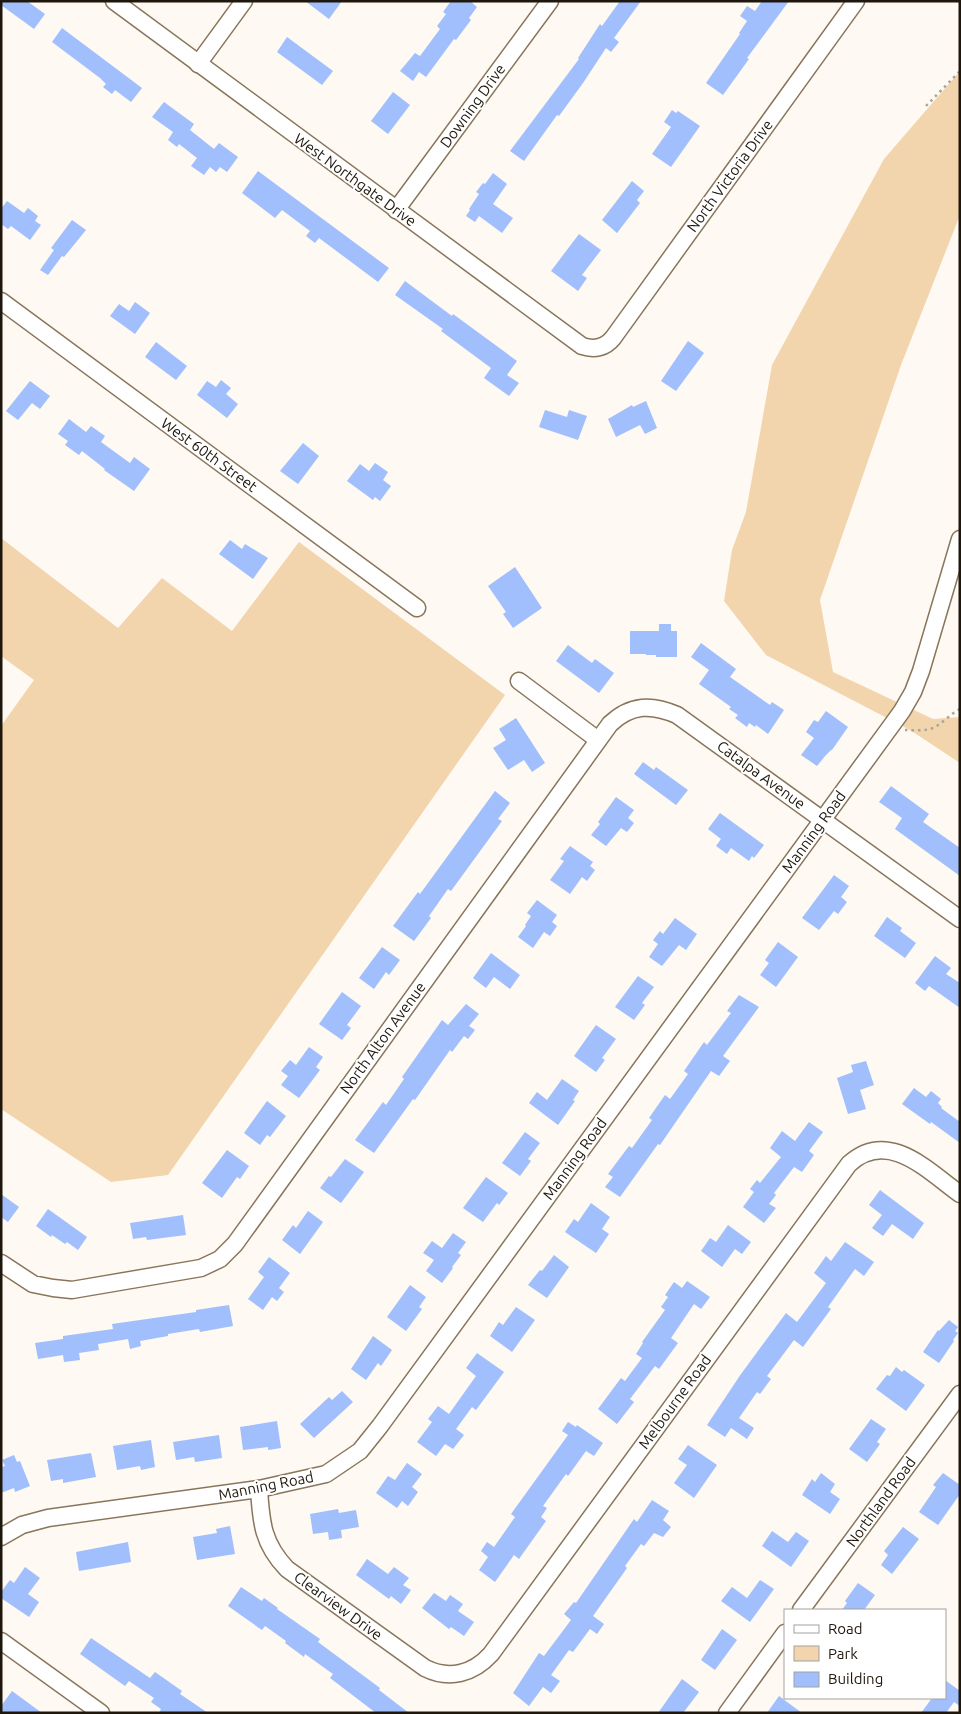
<svg xmlns="http://www.w3.org/2000/svg" width="961" height="1714" font-family="Ubuntu,sans-serif">
	<style>
		.green { fill: #f2d4ad }
		.building { fill: #a0bffc }
		.lines { fill: none; stroke-linecap: round; stroke-linejoin: round }
		.street-casing { stroke: #89755a; stroke-width: 19 }
		.path { stroke: #aaa49c; stroke-width: 2.5; stroke-dasharray: 2.5 4; stroke-linecap: butt }
		.street { stroke: #fff; stroke-width: 16 }
		.labels { text-anchor: middle; stroke-width: 4; stroke-linejoin: round; paint-order: stroke }
		.street-label { font-size: 15px; fill: #1f170c; stroke: #fff }
	</style>
	<rect width="100%" height="100%" fill="#fef9f3"/>
	<g class="green">
		<path d="M960 71V215L901 365 820 600 833 672 933 719 960 717V763L910 730 766 655 724 601 732 550 746 512 772 365 884 159Z"/>
		<path d="M1 538 118 628 162 578 232 631 299 542 505 695 168 1175 111 1182 1 1109V726L34 680 1 656Z"/>
	</g>
	<g class="building">
		<path d="M1 1H27L45 14 34 29 1 5Z"/>
		<path d="M305 1H342L329 19Z"/>
		<path d="M451 1H470L477 7 469 18 471 20 456 40 454 39 426 77 419 72 413 81 400 71 415 53 420 56 440 29 437 26 446 14 443 12Z"/>
		<path d="M620 1H641L614 38 619 42 611 52 606 48 583 83 559 116 557 115 524 161 510 151 579 59 578 58 600 24 602 26Z"/>
		<path d="M762 1H789L747 58 749 59 723 95 706 83 740 34 739 33 747 21 740 16 747 6 755 11Z"/>
		<path d="M62 28 142 88 131 102 115 90 112 94 103 87 106 84 100 78 52 42Z"/>
		<path d="M287 37 333 71 322 85 277 52Z"/>
		<path d="M393 92 410 105 388 134 371 121Z"/>
		<path d="M164 102 194 124 190 130 214 149 219 143 238 157 227 172 220 167 216 172 210 167 204 175 191 166 197 158 179 144 177 147 168 140 173 132 152 117Z"/>
		<path d="M672 110 676 113 678 111 700 126 671 167 652 154 671 127 664 122Z"/>
		<path d="M258 171 389 268 378 282 319 238 315 243 306 236 310 231 282 210 275 218 242 193Z"/>
		<path d="M493 173 507 184 493 204 513 218 502 233 479 216 475 222 466 216 470 210 469 209 479 194 476 192 483 183 485 184Z"/>
		<path d="M632 181 644 191 637 200 640 203 617 233 602 220Z"/>
		<path d="M7 201 24 213 28 208 38 216 35 221 41 225 30 240 11 226 8 229 1 224V209Z"/>
		<path d="M72 220 86 230 64 257 62 256 48 275 40 270 54 250 51 248Z"/>
		<path d="M579 234 601 250 582 275 587 278 578 291 551 271Z"/>
		<path d="M405 281 452 316 453 314 517 361 507 375 519 383 509 396 484 378 491 368 441 331 443 329 395 295Z"/>
		<path d="M135 302 150 313 135 334 110 316 119 304 129 311Z"/>
		<path d="M688 341 704 353 676 391 661 381Z"/>
		<path d="M156 342 187 366 176 380 145 357Z"/>
		<path d="M221 380 231 388 226 394 238 404 227 418 197 395 207 381 216 387Z"/>
		<path d="M30 381 50 396 40 409 32 403 18 420 6 411Z"/>
		<path d="M646 401 657 428 645 434 640 425 616 437 608 419 632 405 633 407Z"/>
		<path d="M545 410 567 417 569 410 587 416 578 440 539 427Z"/>
		<path d="M69 419 86 432 91 426 105 436 101 442 130 463 134 457 150 469 134 491 104 470 105 469 82 451 79 455 65 445 68 441 58 434Z"/>
		<path d="M303 443 319 456 298 484 280 471Z"/>
		<path d="M375 463 388 472 383 480 391 486 380 501 375 497 373 500 347 481 360 464 369 471Z"/>
		<path d="M230 540 242 549 245 544 268 558 253 579 219 554Z"/>
		<path d="M515 567 542 608 513 628 503 614 506 612 488 586Z"/>
		<path d="M659 624H671V631H677V657H656V655H646V654H630V631H659Z"/>
		<path d="M701 643 736 669 730 677 770 705 772 702 784 710 768 734 756 725 755 727 749 723 747 727 735 718 738 715 729 709 731 707 699 684 709 670 691 657Z"/>
		<path d="M568 645 592 663 595 659 614 673 599 693 556 661Z"/>
		<path d="M826 711 848 727 832 750H831L826 755 817 766 801 755 814 738 806 732 814 720 818 722Z"/>
		<path d="M516 718 545 763 532 772 524 760 508 770 493 748 506 740 499 729Z"/>
		<path d="M643 762 654 770 656 767 688 790 676 805 634 774Z"/>
		<path d="M891 786 929 814 923 822 960 848V876L895 829 902 818 879 802Z"/>
		<path d="M495 791 510 803 498 819 502 821 451 891 448 889 429 916 431 918 414 941 393 926 418 892 420 894Z"/>
		<path d="M616 797 634 810 628 818 634 823 627 832 621 828 606 846 591 835 600 824 598 822Z"/>
		<path d="M720 813 764 845 754 858 752 856 749 861 731 848 727 854 716 846 721 839 708 829Z"/>
		<path d="M570 846 593 862 590 866 595 870 587 881 582 877 570 894 550 880 564 861 560 859Z"/>
		<path d="M834 875 849 886 841 897 847 902 838 914 834 911 819 930 802 918Z"/>
		<path d="M537 900 557 915 552 922 557 926 550 936 544 932 533 948 518 937 526 926 525 925 531 916 527 913Z"/>
		<path d="M887 917 902 928 900 931 916 943 905 958 874 936Z"/>
		<path d="M675 918 697 934 686 950 679 945 662 966 649 957 658 944 653 940 660 931 663 934Z"/>
		<path d="M778 942 798 957 776 987 760 975 769 963 765 960Z"/>
		<path d="M382 947 400 960 389 975 386 972 374 989 359 978Z"/>
		<path d="M491 953 520 975 510 989 494 977 486 988 473 978Z"/>
		<path d="M935 956 951 968 946 974 960 983V1008L929 986 925 991 915 983Z"/>
		<path d="M638 976 654 987 642 1003 645 1005 634 1020 615 1007Z"/>
		<path d="M342 992 361 1006 347 1025 351 1028 342 1040 319 1024Z"/>
		<path d="M739 995 759 1007 723 1056 730 1061 719 1076 711 1071 660 1145 658 1144 620 1197 605 1187 613 1177 608 1174 629 1146 632 1148 652 1120 649 1118 665 1095 670 1099 688 1074 684 1071 704 1042 707 1045 731 1013 727 1011Z"/>
		<path d="M466 1004 479 1014 469 1026 475 1030 468 1039 464 1036 452 1052 450 1050 415 1100 413 1099 374 1153 355 1140 383 1102 386 1105 404 1079 402 1077 442 1020 448 1025Z"/>
		<path d="M596 1025 616 1039 602 1058 605 1060 596 1072 574 1056Z"/>
		<path d="M309 1047 323 1057 316 1067 320 1070 299 1098 281 1085 288 1076 281 1071 290 1060 296 1065Z"/>
		<path d="M866 1061 874 1085 860 1090 866 1109 848 1114 837 1078 853 1072 851 1065Z"/>
		<path d="M562 1079 579 1091 573 1100 575 1101 558 1125 529 1103 537 1092 547 1100Z"/>
		<path d="M914 1088 926 1097 931 1091 941 1099 938 1103 942 1107 941 1108 960 1122V1143L931 1122 930 1124 902 1104Z"/>
		<path d="M267 1101 286 1116 270 1137 267 1135 260 1145 244 1133Z"/>
		<path d="M809 1122 823 1132 809 1151 814 1155 802 1172 794 1167 774 1193 776 1195 769 1204 776 1208 764 1223 743 1207 754 1192 750 1189 757 1180 760 1183 781 1157 770 1148 782 1131 795 1141Z"/>
		<path d="M525 1132 540 1143 528 1159 531 1161 520 1176 502 1163Z"/>
		<path d="M227 1150 249 1166 240 1179 237 1177 222 1198 202 1183Z"/>
		<path d="M345 1159 364 1172 341 1203 320 1188 329 1176 331 1177Z"/>
		<path d="M486 1177 508 1193 499 1205 497 1203 483 1222 463 1208Z"/>
		<path d="M880 1190 924 1223 913 1239 892 1224 883 1236 872 1228 882 1215 869 1205Z"/>
		<path d="M1 1194 19 1207 8 1222 1 1217Z"/>
		<path d="M591 1203 610 1217 602 1229 609 1234 596 1253 565 1232 574 1219 578 1222Z"/>
		<path d="M48 1209 87 1237 78 1250 67 1242 65 1244 52 1235 51 1237 36 1226Z"/>
		<path d="M308 1211 323 1222 300 1254 282 1240 293 1225 296 1228Z"/>
		<path d="M183 1215 186 1235 147 1240 146 1237 133 1239 130 1223Z"/>
		<path d="M728 1225 751 1242 742 1254 735 1249 722 1267 701 1251 710 1238 716 1242Z"/>
		<path d="M453 1233 466 1242 458 1253 461 1255 452 1267 453 1268 442 1283 426 1271 434 1260 423 1253 432 1241 442 1248Z"/>
		<path d="M845 1242 874 1262 864 1276 855 1269 828 1307 831 1309 803 1347 794 1340 767 1376 771 1379 760 1394 757 1392 739 1418 754 1428 747 1439 731 1428 725 1437 707 1425 741 1374 786 1313 797 1322 826 1283 814 1273 826 1256 831 1261Z"/>
		<path d="M554 1255 569 1267 547 1298 528 1285 540 1270 542 1271Z"/>
		<path d="M269 1257 290 1273 279 1288 284 1292 277 1301 272 1297 263 1310 248 1299 264 1277 258 1272Z"/>
		<path d="M687 1281 710 1297 701 1309 694 1304 671 1338 678 1343 659 1369 655 1366 630 1399 634 1402 617 1424 598 1409 621 1378 625 1381 642 1358 636 1354 643 1343 642 1342 665 1310 661 1307 668 1297 665 1295 674 1282 682 1288Z"/>
		<path d="M410 1285 426 1297 419 1307 422 1309 406 1331 387 1317Z"/>
		<path d="M229 1305 233 1326 200 1332 199 1329 168 1334V1336L140 1341 141 1346 130 1349 128 1339 98 1344 99 1350 79 1353 80 1360 64 1362 63 1355 38 1359 35 1343 63 1339V1336L113 1329 112 1324 196 1312V1310Z"/>
		<path d="M516 1307 535 1320 512 1352 490 1336 499 1322 503 1325Z"/>
		<path d="M949 1320 958 1327 955 1331 958 1333 953 1340 954 1341 939 1363 923 1352 938 1330 939 1331Z"/>
		<path d="M373 1336 392 1350 381 1366 378 1363 366 1380 351 1369Z"/>
		<path d="M477 1353 504 1372 476 1410 472 1407 456 1429 464 1435 453 1449 445 1444 436 1456 417 1442 432 1422 428 1419 438 1406 449 1414 476 1376 466 1368Z"/>
		<path d="M896 1367 902 1372 904 1370 925 1385 906 1411 876 1389 887 1375 890 1376Z"/>
		<path d="M342 1391 353 1402 314 1438 300 1424 329 1397 332 1400Z"/>
		<path d="M871 1419 886 1429 877 1442 880 1444 867 1462 849 1449Z"/>
		<path d="M277 1421 281 1448 268 1450V1447L243 1450 240 1427Z"/>
		<path d="M568 1422 576 1427 577 1425 603 1443 594 1456 586 1451 568 1476 566 1474 543 1506 547 1508 541 1517 546 1521 519 1559 514 1555 495 1582 479 1570 488 1557 481 1551 487 1542 494 1547 515 1517 511 1514 568 1435 562 1431Z"/>
		<path d="M219 1435 222 1458 195 1462 194 1457 176 1460 173 1442Z"/>
		<path d="M151 1440 155 1467 141 1470 140 1466 117 1470 113 1446Z"/>
		<path d="M688 1445 717 1465 694 1498 674 1483 687 1465 678 1459Z"/>
		<path d="M91 1453 96 1477 63 1483V1479L51 1481 47 1460Z"/>
		<path d="M14 1455 17 1462 20 1461 30 1486 15 1492 14 1488 1 1493V1467L5 1466 2 1460Z"/>
		<path d="M407 1463 422 1474 412 1487 418 1492 408 1506 402 1501 397 1508 376 1493 388 1476 395 1480Z"/>
		<path d="M821 1473 835 1484 830 1492 840 1499 830 1514 802 1495 812 1479 815 1482Z"/>
		<path d="M943 1473 960 1485V1494L938 1525 919 1512 936 1487 933 1485Z"/>
		<path d="M652 1500 669 1511 663 1520 671 1527 663 1537 654 1533 644 1546 641 1544 625 1566 627 1568 593 1616 604 1624 597 1634 590 1629 573 1652 569 1650 551 1675 560 1681 551 1693 543 1687 529 1706 513 1693 539 1653 544 1656 571 1620 564 1614 574 1602 576 1603 634 1519 637 1522Z"/>
		<path d="M338 1509 339 1513 356 1510 359 1527 341 1530 342 1538 329 1540 328 1532 313 1534 310 1514Z"/>
		<path d="M230 1526 235 1554 197 1560 193 1537 217 1533 216 1529Z"/>
		<path d="M903 1527 919 1539 892 1574 881 1565 888 1555 884 1551Z"/>
		<path d="M772 1531 788 1542 796 1532 809 1541 791 1567 762 1546Z"/>
		<path d="M128 1542 131 1562 79 1571 76 1552Z"/>
		<path d="M367 1559 388 1574 394 1567 409 1578 403 1585 411 1590 401 1604 391 1596 389 1599 356 1575Z"/>
		<path d="M25 1567 40 1578 28 1594 39 1602 29 1617 1 1598V1592L10 1580 14 1583Z"/>
		<path d="M760 1580 774 1589 750 1622 721 1601 732 1587 747 1598Z"/>
		<path d="M858 1583 875 1595 864 1610H842L847 1603 845 1601Z"/>
		<path d="M241 1587 262 1601 264 1598 278 1608 277 1609 320 1639 318 1642 380 1688 379 1690 409 1713H376L330 1678 333 1674 305 1654 304 1657 285 1643 286 1641 265 1626 262 1630 259 1628 228 1606Z"/>
		<path d="M434 1593 446 1601 450 1595 463 1604 458 1611 474 1622 464 1636 451 1627 449 1629 422 1608Z"/>
		<path d="M722 1629 737 1640 715 1670 701 1660Z"/>
		<path d="M91 1638 150 1678 155 1672 182 1691 180 1694 208 1713H159L161 1709 151 1702 154 1698 129 1681 125 1686 80 1654Z"/>
		<path d="M682 1679 699 1692 683 1713H658Z"/>
		<path d="M945 1680 960 1691V1706L954 1702 946 1713H921L932 1698H945Z"/>
		<path d="M12 1691 42 1713H1V1706Z"/>
		<path d="M779 1696 802 1713H767Z"/>
	</g>
	<g class="lines">
		<defs>
			<g id="street">
				<path d="M114 1 582 346C594 350 605 348 613 338L856 1"/>
				<path d="M198 64 244 1"/>
				<path d="M396 210 550 1"/>
				<path d="M1 301 417 608"/>
				<path d="M519 681 598 740"/>
				<path d="M1 1263 33 1284 53 1288 72 1290 201 1268 220 1259 235 1244 610 724C631 704 652 704 677 715L960 919"/>
				<path d="M259 1489C261 1523 263 1544 287 1569L425 1668C449 1680 473 1674 491 1654L849 1164C888 1128 928 1171 960 1194"/>
				<path d="M1 1537 22 1525 48 1518 259 1489 326 1474 360 1451 380 1426 902 711 913 692 921 671 960 539"/>
				<path d="M801 1610 960 1394"/>
				<path d="M1 1641 101 1713"/>
				<path d="M727 1713 785 1633"/>
			</g>
		</defs>
		<use href="#street" class="street-casing"/>
		<g class="path">
			<path d="M926 106 960 71"/>
			<path d="M905 730C913 730 922 731 930 729 939 727 950 714 960 709"/>
		</g>
		<use href="#street" class="street"/>
	</g>
	<g class="labels">
		<g class="street-label">
			<text transform="translate(473 106) rotate(-54)" y="5">Downing Drive</text>
			<text transform="translate(730 176) rotate(-54)" y="5">North Victoria Drive</text>
			<text transform="translate(355 180) rotate(36)" y="5">West Northgate Drive</text>
			<text transform="translate(209 455) rotate(36)" y="5">West 60th Street</text>
			<text transform="translate(761 775) rotate(36)" y="5">Catalpa Avenue</text>
			<text transform="translate(814 832) rotate(-54)" y="5">Manning Road</text>
			<text transform="translate(383 1038) rotate(-54)" y="5">North Alton Avenue</text>
			<text transform="translate(575 1159) rotate(-54)" y="5">Manning Road</text>
			<text transform="translate(675 1402) rotate(-54)" y="5">Melbourne Road</text>
			<text transform="translate(266 1486) rotate(-11)" y="5">Manning Road</text>
			<text transform="translate(881 1502) rotate(-54)" y="5">Northland Road</text>
			<text transform="translate(338 1606) rotate(36)" y="5">Clearview Drive</text>
		</g>
	</g>
	<rect width="961" height="1714" fill="none" stroke="#1f170c" stroke-width="5"/>
	<rect x="784" y="1609" width="162" height="90" fill="#ffffff" stroke="#a5a29e"/>
	<rect x="794" y="1625" width="25" height="8" fill="#ffffff" stroke="#a5a29e"/>
	<text x="828" y="1634" font-size="15" fill="#1f170c">Road</text>
	<rect x="794" y="1646" width="25" height="15" fill="#f2d4ad" stroke="#a5a29e"/>
	<text x="828" y="1659" font-size="15" fill="#1f170c">Park</text>
	<rect x="794" y="1672" width="25" height="15" fill="#a0bffc" stroke="#a5a29e"/>
	<text x="828" y="1684" font-size="15" fill="#1f170c">Building</text>
</svg>
